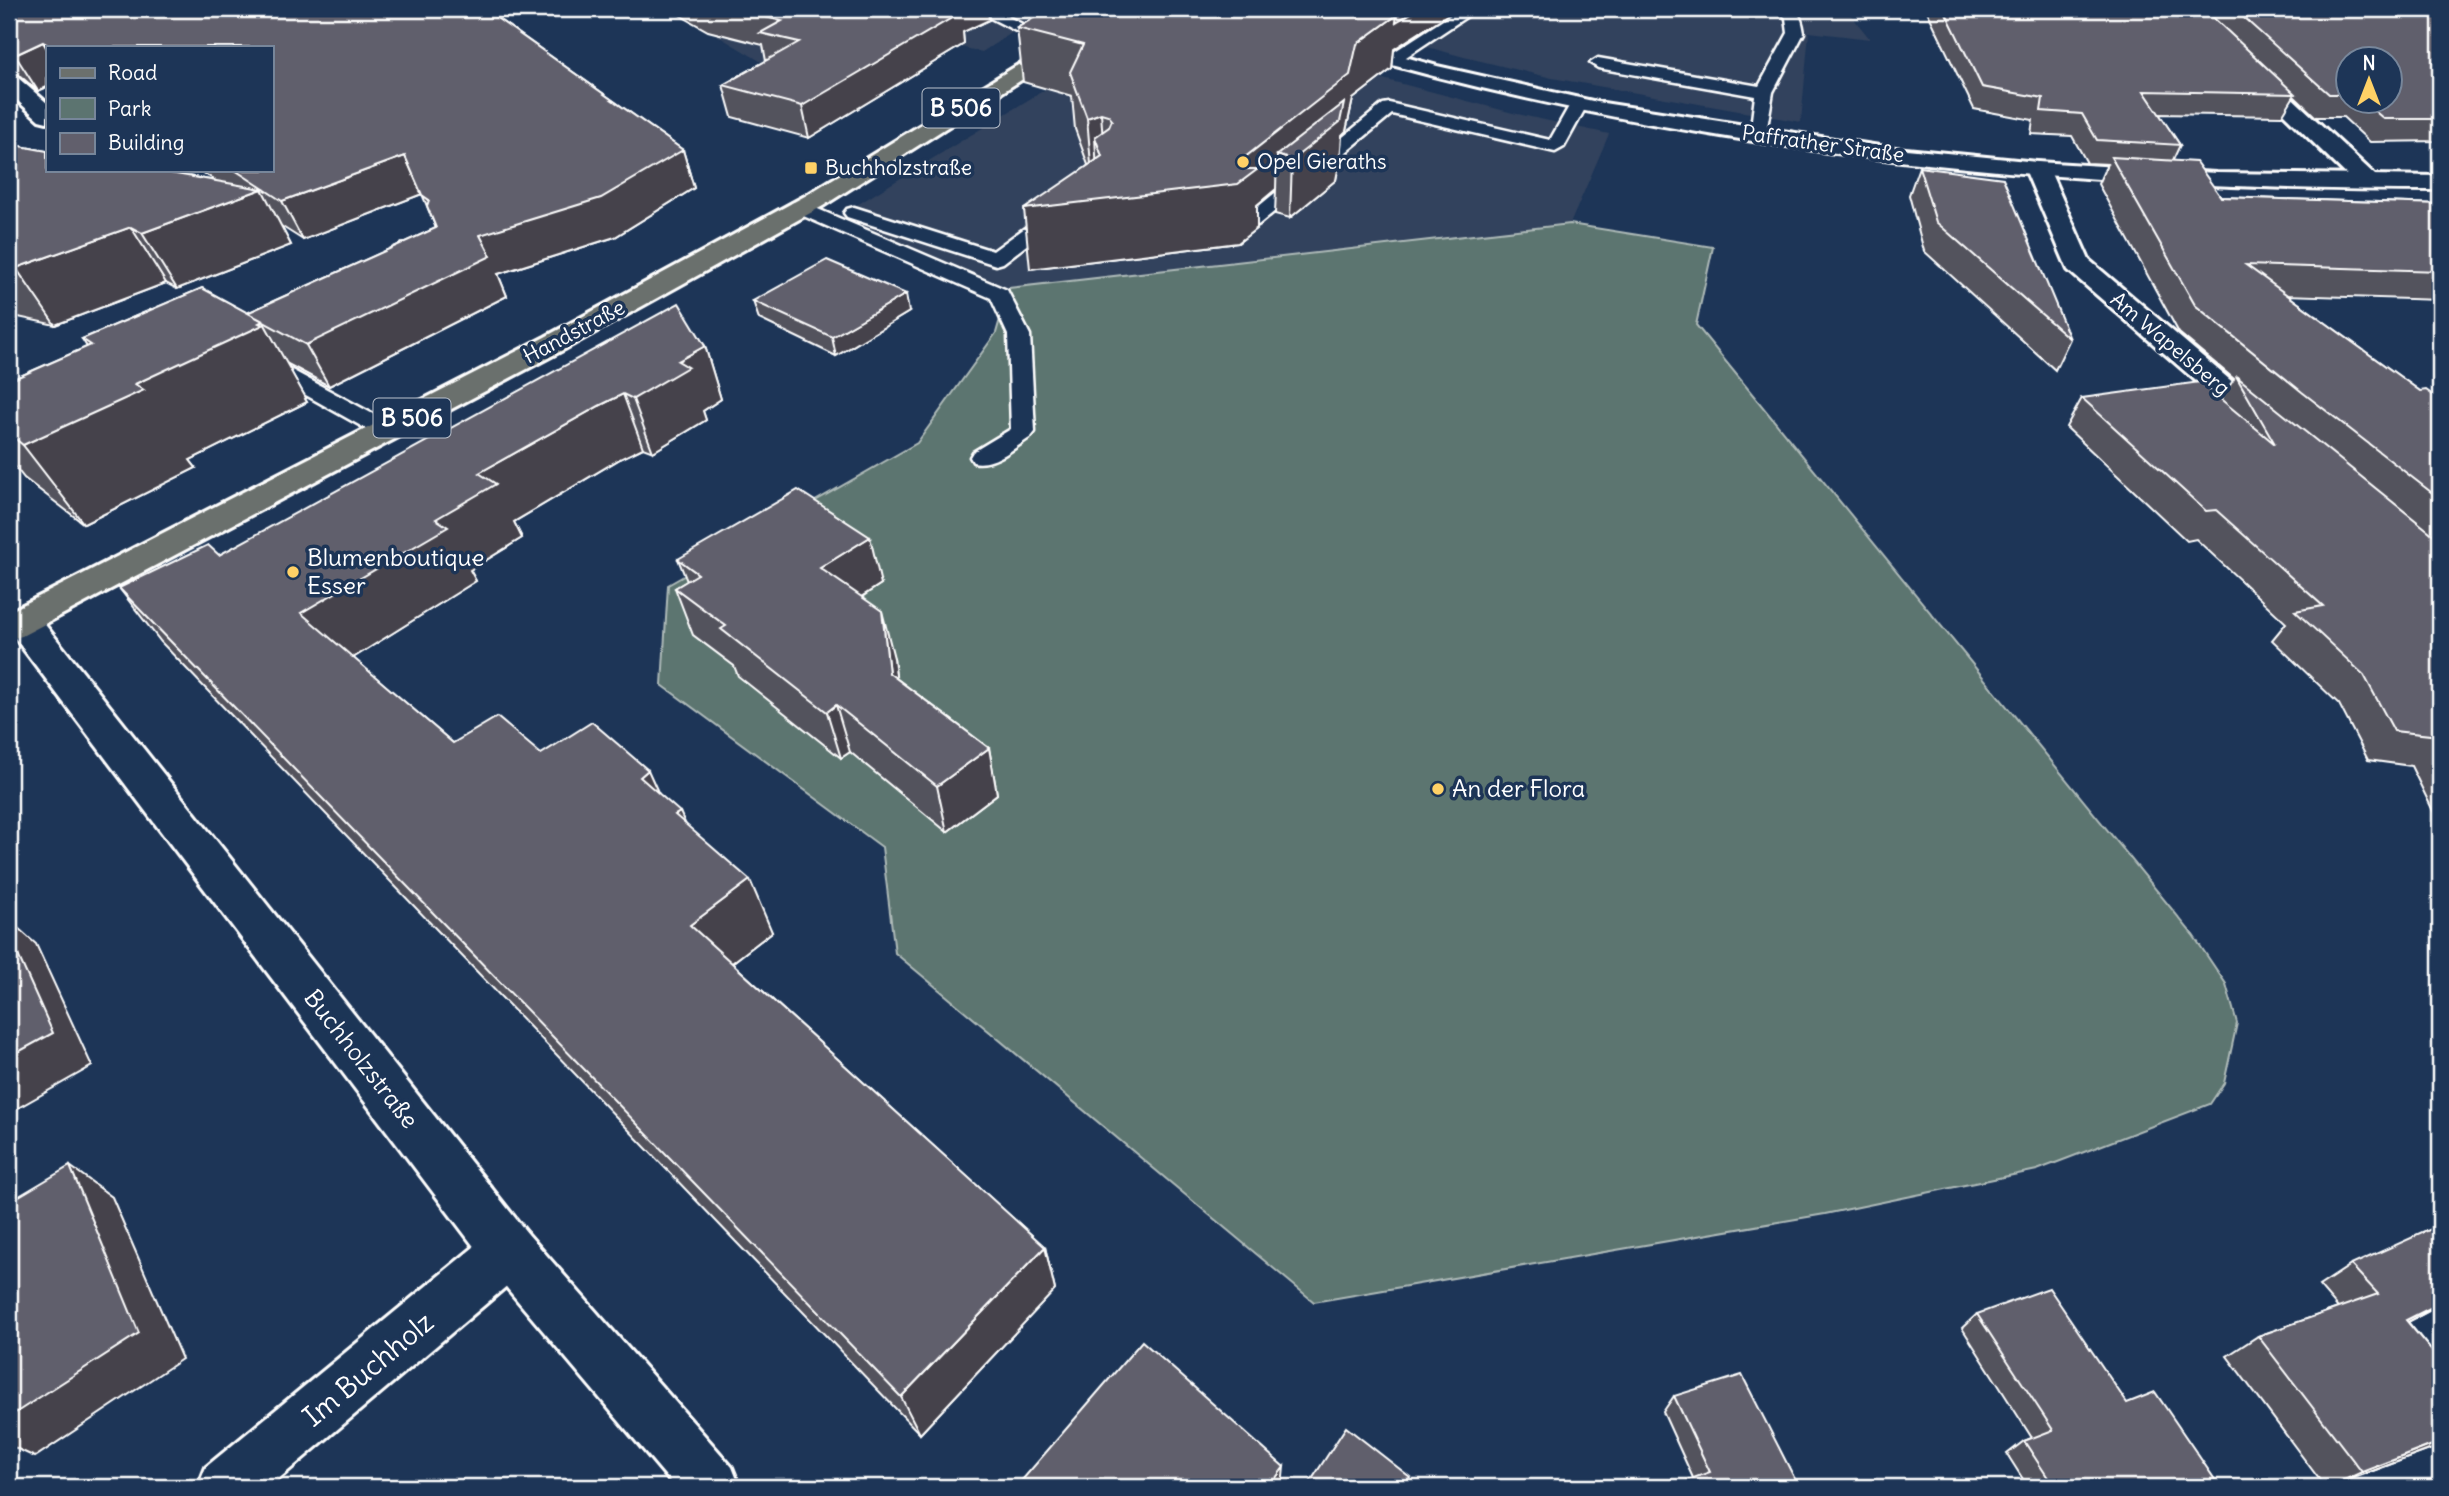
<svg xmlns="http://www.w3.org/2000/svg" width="2449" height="1496" font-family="Delius,sans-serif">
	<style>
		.built { fill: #31425d }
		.green { fill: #5c7470; stroke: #aebab8; stroke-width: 2 }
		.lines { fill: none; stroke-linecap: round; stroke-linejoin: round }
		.lane-casing { stroke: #fff; stroke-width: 5 }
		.street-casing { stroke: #fff; stroke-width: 6 }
		.secondary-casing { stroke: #fff; stroke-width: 6 }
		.primary-casing { stroke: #fff; stroke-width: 6 }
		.lane { fill: #1d3557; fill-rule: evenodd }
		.street { fill: #1d3557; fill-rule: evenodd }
		.secondary { fill: #1d3557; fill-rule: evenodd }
		.primary { fill: #6b706d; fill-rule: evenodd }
		.wall { fill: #53525d; stroke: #fff; stroke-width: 2; fill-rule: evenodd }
		.shaded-wall { fill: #44424c; stroke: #fff; stroke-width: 2 }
		.building { fill: #615f6c; stroke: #fff; stroke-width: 2 }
		.poi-dot { fill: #ffd166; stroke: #1d3557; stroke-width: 2.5 }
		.labels { text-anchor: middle; stroke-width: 7; stroke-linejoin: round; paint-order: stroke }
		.far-street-label { font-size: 21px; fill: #fff; stroke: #1d3557 }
		.far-poi-label { font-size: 21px; fill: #fff; stroke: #1d3557; text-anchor: start }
		.shield { fill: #1d3557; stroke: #bbc2cd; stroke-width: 2 }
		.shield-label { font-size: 23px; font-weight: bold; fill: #fff }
		.poi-label { font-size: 24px; fill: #fff; stroke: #1d3557; text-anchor: start }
		.street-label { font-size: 24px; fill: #fff; stroke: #1d3557 }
		.near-street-label { font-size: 28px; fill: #fff; stroke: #1d3557 }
	</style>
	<rect width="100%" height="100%" fill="#1d3557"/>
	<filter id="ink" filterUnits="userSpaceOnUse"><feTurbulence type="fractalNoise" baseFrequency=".0143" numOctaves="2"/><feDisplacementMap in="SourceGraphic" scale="14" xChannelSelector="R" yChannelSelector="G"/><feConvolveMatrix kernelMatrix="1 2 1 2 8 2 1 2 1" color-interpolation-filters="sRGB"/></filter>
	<g filter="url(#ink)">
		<g class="built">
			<path d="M748 9H1049L982 52 843 20 765 64 703 27Z"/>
			<path d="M1287 9H1846L1870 39 1809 32 1801 122 1552 78 1464 57Z"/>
			<path d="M1103 54 1372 76 1513 113 1609 134 1570 224 1009 288 834 219Z"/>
		</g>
		<path class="green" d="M1570 224 1713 247 1696 325 2193 935 2226 984 2237 1023 2224 1083 2210 1104 2037 1170 1825 1214 1314 1302 895 953 882 847 662 685 668 585 917 443 996 333 1009 288Z"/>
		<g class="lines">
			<defs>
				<g id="lane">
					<path d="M973 9H993L1061 44 1059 47H1047Z"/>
					<path d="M1460 9H1478L1397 63H1385L1383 59Z"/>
					<path d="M1777 9C1798 8 1801 13 1804 33L1773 92 1765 139H1753L1750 135 1755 96 1598 68 1590 63 1598 58 1759 86 1788 33 1786 18Z"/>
					<path d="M1578 100 1587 105 1564 147 1555 152 1392 114 1258 225H1244L1241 221 1383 104 1389 103 1550 140 1572 101Z"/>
					<path d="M799 201 1007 290 1030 335 1035 432 1031 437C1015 447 994 467 973 462L970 457 973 452 1011 429 1008 335 991 298 792 211 789 207 792 203Z"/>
					<path d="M854 207 993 251 1051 209H1065L1068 213 1003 263 996 265 847 217 844 213 847 209Z"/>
					<path d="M262 354 395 426 399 431 395 436H379L254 366 251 361 254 356Z"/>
				</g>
				<g id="street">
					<path d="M2176 9H2197L2376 176 2379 181 2376 186 2367 188 2358 186Z"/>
					<path d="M9 75 17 77 47 103V122L39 120 9 93Z"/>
					<path d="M2037 162 2046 164 2049 169 2089 260 2276 419 2280 425 2276 431 2265 434 2254 431 2068 270 2025 169 2028 164Z"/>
					<path d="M509 1226 527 1233 534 1251 527 1269 269 1487H198L206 1467 491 1233Z"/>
				</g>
				<g id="secondary">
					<path d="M1342 39 1437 66 1597 102 1886 147 2037 162 2216 173 2440 176V190C2066 190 1695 154 1335 49L1331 45 1335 41Z"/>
					<path d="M22 609 35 612 527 1233 732 1467 740 1487H675L491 1269 9 630V614Z"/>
				</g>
				<path id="primary" d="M1109 9H1133L823 206 565 349 22 636 9 639V612L545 337 805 196Z"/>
			</defs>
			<use href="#lane" class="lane-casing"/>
			<use href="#street" class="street-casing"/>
			<use href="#secondary" class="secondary-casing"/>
			<use href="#primary" class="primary-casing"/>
			<use href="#lane" class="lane"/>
			<use href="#street" class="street"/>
			<use href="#secondary" class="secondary"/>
			<use href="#primary" class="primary"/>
		</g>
		<g class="wall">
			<path d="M9 9H484L683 150 694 188 615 237 498 274 507 296 329 386 286 363 306 398 305 399 307 402 190 460 196 468 84 524 24 478 9 459V381L87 347 82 339 202 288 247 313 436 228 422 194 303 240 281 226 291 245 177 289 166 283 55 325 9 315V144L47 151V170H153L216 181 199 170H271V47H47V87L38 91 19 75 9 73Z"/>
			<path d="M669 9H988L989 20 963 32 964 44 809 138 732 117 723 85 766 61 763 45 708 31Z"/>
			<path d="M1049 9H1456L1394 49 1392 69 1353 99 1346 131 1342 135 1340 160 1336 180 1290 218 1275 214 1276 189 1257 205V228L1238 243 1030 269 1088 165 1075 129 1072 96 1023 82 1017 28Z"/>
			<path d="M1926 9H2440V141L2370 142 2343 117H2316L2294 96 2282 116 2159 114 2180 145 2173 160 2221 197 2440 204V300L2287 295 2420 391 2440 400V825L2411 766 2368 760 2339 704 2272 640 2286 623 2196 539 2187 541 2066 427 2082 398 2221 399 2234 379 2179 333 2098 184 2107 164 2087 163 2072 136 2031 134 2033 120 1974 109ZM2348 60 2390 102H2348Z"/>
			<path d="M1919 167 2070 339 2055 370 1924 251 1909 195Z"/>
			<path d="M753 301 909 312 836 356 759 319Z"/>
			<path d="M705 346 721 399 703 411 706 420 653 452 643 448 620 459 514 522 522 538 470 570 476 581 353 658 453 743 541 754 658 793 685 824 772 932 732 963 1045 1247 1055 1290 920 1434 161 642 119 588 219 555Z"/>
			<path d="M678 559 881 584 862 597 894 658 896 678 989 748 997 794 947 832 850 752 841 758 738 676 734 666 693 635 675 588 687 581Z"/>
			<path d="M2351 1265 2440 1305 2408 1322 2440 1361V1446L2330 1487H2325L2227 1356 2258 1336 2338 1308 2319 1286Z"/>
			<path d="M1977 1314 2127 1403 2220 1487H2028L2007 1454 2024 1441 2032 1438 1962 1328Z"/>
			<path d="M1674 1396 1799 1487 1693 1478 1663 1412Z"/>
		</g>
		<g class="shaded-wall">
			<path d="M944 9H988L989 20 963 32 964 44 809 138 802 106 937 12Z"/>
			<path d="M1005 9H1014L1006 13Z"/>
			<path d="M1418 9H1456L1394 49 1392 69 1353 99 1346 131 1342 135 1340 160 1336 180 1290 218 1292 160 1277 155 1276 189 1257 205V228L1238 243 1030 269 1024 209 1239 162 1357 44 1397 15Z"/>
			<path d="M43 42 47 49V87L38 91 15 55Z"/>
			<path d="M9 92 15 102 9 106Z"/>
			<path d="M1101 113 1105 170 1102 156 1095 137 1097 173 1092 176 1087 118Z"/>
			<path d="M683 150 694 188 615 237 498 274 507 296 329 386 306 345 480 235Z"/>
			<path d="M405 156 422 194 303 240 282 201Z"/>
			<path d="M262 189 291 245 177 289 142 233Z"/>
			<path d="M131 227 166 283 55 325 16 268Z"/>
			<path d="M906 294 909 312 836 356 832 337Z"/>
			<path d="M263 321 306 398 305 399 307 402 190 460 196 468 84 524 23 445 135 384Z"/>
			<path d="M705 346 721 399 703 411 706 420 653 452 633 399 678 361Z"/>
			<path d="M623 394 643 448 620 459 514 522 522 538 470 570 476 581 337 668 301 613 436 519 479 473 599 406Z"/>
			<path d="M870 537 881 584 833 615 820 568Z"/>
			<path d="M882 611 894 658 901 719 889 673Z"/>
			<path d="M836 705 850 752 841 758 827 712Z"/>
			<path d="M989 748 997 794 947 832 937 786Z"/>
			<path d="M648 770 672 823 640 777Z"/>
			<path d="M680 812 704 865 675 815Z"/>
			<path d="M750 880 772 932 715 976 690 925Z"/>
			<path d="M9 920 36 944 92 1066 9 1113Z"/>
			<path d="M70 1166 112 1197 182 1359 35 1457 9 1445V1417Z"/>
			<path d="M1045 1247 1055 1290 920 1434 901 1397Z"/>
			<path d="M2440 1303V1305L2372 1341 2406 1320Z"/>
			<path d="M2440 1442V1446L2329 1487 2362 1472Z"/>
			<path d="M1284 1467 1282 1487H1269Z"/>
		</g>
		<g class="building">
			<path d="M9 9H484L683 150 601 198 480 235 491 256 306 345 247 313 436 228 427 206 429 200 422 195 405 156 282 201 235 170H271V47H51L43 42 15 55 9 50Z"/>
			<path d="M732 9H944L937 12 960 13 802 106 723 85 799 42 760 33 782 21Z"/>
			<path d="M1049 9H1375L1397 15 1357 44 1350 75 1239 162 1245 169H1258L1238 184 1024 209 1102 156 1095 137 1109 127 1112 120 1108 115 1101 113 1087 118 1070 72 1083 45 1017 28Z"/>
			<path d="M1375 9H1418L1396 22 1397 15Z"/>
			<path d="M1944 9H2204L2295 94 2144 91 2180 145 2097 140 2082 114 2041 111 2043 98 1982 87Z"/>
			<path d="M2234 9H2440V119H2384L2364 102H2390V60H2348V94H2329Z"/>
			<path d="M1344 103 1340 122 1292 160 1277 155Z"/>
			<path d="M9 144 47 151V170H153L262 189 142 233 131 227 16 268 9 267Z"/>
			<path d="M2111 157 2196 162 2221 197 2440 204V271L2246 265 2420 391 2426 390 2440 400V499L2302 392 2195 305Z"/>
			<path d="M1919 167 2003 178 2070 339 1936 222Z"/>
			<path d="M827 260 906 294 832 337 753 301Z"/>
			<path d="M202 288 263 321 259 323 263 325 135 384 144 390 23 445 9 434V381L91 345 82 339Z"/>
			<path d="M679 303 705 346 678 361 688 367 633 399 623 394 599 406 479 473 496 484 436 519 448 527 301 613 453 743 497 717 541 754 592 722 648 770 640 777 680 812 675 815 750 880 690 925 1045 1247 901 1397 119 588 208 545 219 555Z"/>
			<path d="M2236 376 2440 540V739L2439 736 2394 731 2364 675 2295 611 2323 606 2216 510 2206 511 2082 398 2200 382 2275 444Z"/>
			<path d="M798 490 870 537 820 568 882 611 889 673 989 748 937 786 836 705 827 712 721 629 726 626 675 588 698 574 678 559Z"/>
			<path d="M9 935 53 1033 9 1057Z"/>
			<path d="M70 1166 139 1333 9 1417V1202Z"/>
			<path d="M2440 1225V1303L2406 1320 2440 1361V1442L2362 1472 2258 1336 2378 1294 2351 1265Z"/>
			<path d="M2049 1288 2127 1403 2155 1392 2220 1487H2054L2024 1441 2053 1430 1977 1314Z"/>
			<path d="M1142 1341 1284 1467 1269 1487H1016Z"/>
			<path d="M1742 1375 1799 1487H1669L1710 1472 1674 1396Z"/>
			<path d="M1346 1427 1410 1477 1404 1487H1307Z"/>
		</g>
	</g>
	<g class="poi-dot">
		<circle cx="1243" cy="162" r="7"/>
		<rect x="804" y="161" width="14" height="14" rx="3.5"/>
		<circle cx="293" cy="572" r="7"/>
		<circle cx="1438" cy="789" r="7"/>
	</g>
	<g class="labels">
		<g class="far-street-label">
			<text transform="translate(1823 144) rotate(8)" y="7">Paffrather Straße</text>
			<text transform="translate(574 332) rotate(-28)" y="7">Handstraße</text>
			<text transform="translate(2170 344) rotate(40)" y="7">Am Wapelsberg</text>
		</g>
		<g class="far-poi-label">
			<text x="1257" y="169">Opel Gieraths</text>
			<text x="825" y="175">Buchholzstraße</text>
		</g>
		<g class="shield">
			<rect x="922.5" y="88.5" width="77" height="39" rx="5"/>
			<rect x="373.5" y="398.5" width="77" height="39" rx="5"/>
		</g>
		<g class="shield-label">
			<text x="961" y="116">B 506</text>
			<text x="412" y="426">B 506</text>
		</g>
		<g class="poi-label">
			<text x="307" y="566">Blumenboutique<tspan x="307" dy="28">Esser</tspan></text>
			<text x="1452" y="797">An der Flora</text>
		</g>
		<g class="street-label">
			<text transform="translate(361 1059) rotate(52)" y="8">Buchholzstraße</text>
		</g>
		<g class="near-street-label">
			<text transform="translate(368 1369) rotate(-40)" y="10">Im Buchholz</text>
		</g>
	</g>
	<rect width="2449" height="1496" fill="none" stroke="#1d3557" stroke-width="35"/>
	<rect x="18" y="18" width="2414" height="1461" fill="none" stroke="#fff" stroke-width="2.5" filter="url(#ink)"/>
	<rect x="46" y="46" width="228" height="126" fill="#1d3557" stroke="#77869a" stroke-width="2"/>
	<rect x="60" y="68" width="35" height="10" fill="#6b706d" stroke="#77869a" stroke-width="2"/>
	<text x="108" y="80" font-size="21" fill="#ffffff">Road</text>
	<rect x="60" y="98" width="35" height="21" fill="#5c7470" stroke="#77869a" stroke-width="2"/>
	<text x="108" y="116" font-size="21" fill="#ffffff">Park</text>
	<rect x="60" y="133" width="35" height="21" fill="#615f6c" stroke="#77869a" stroke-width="2"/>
	<text x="108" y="150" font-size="21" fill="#ffffff">Building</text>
	<g transform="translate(2369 80)"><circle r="33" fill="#1d3557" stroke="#77869a" stroke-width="2"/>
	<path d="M0-5L12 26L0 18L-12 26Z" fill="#ffd166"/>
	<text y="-10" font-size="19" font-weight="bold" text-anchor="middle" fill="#ffffff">N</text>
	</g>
</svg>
